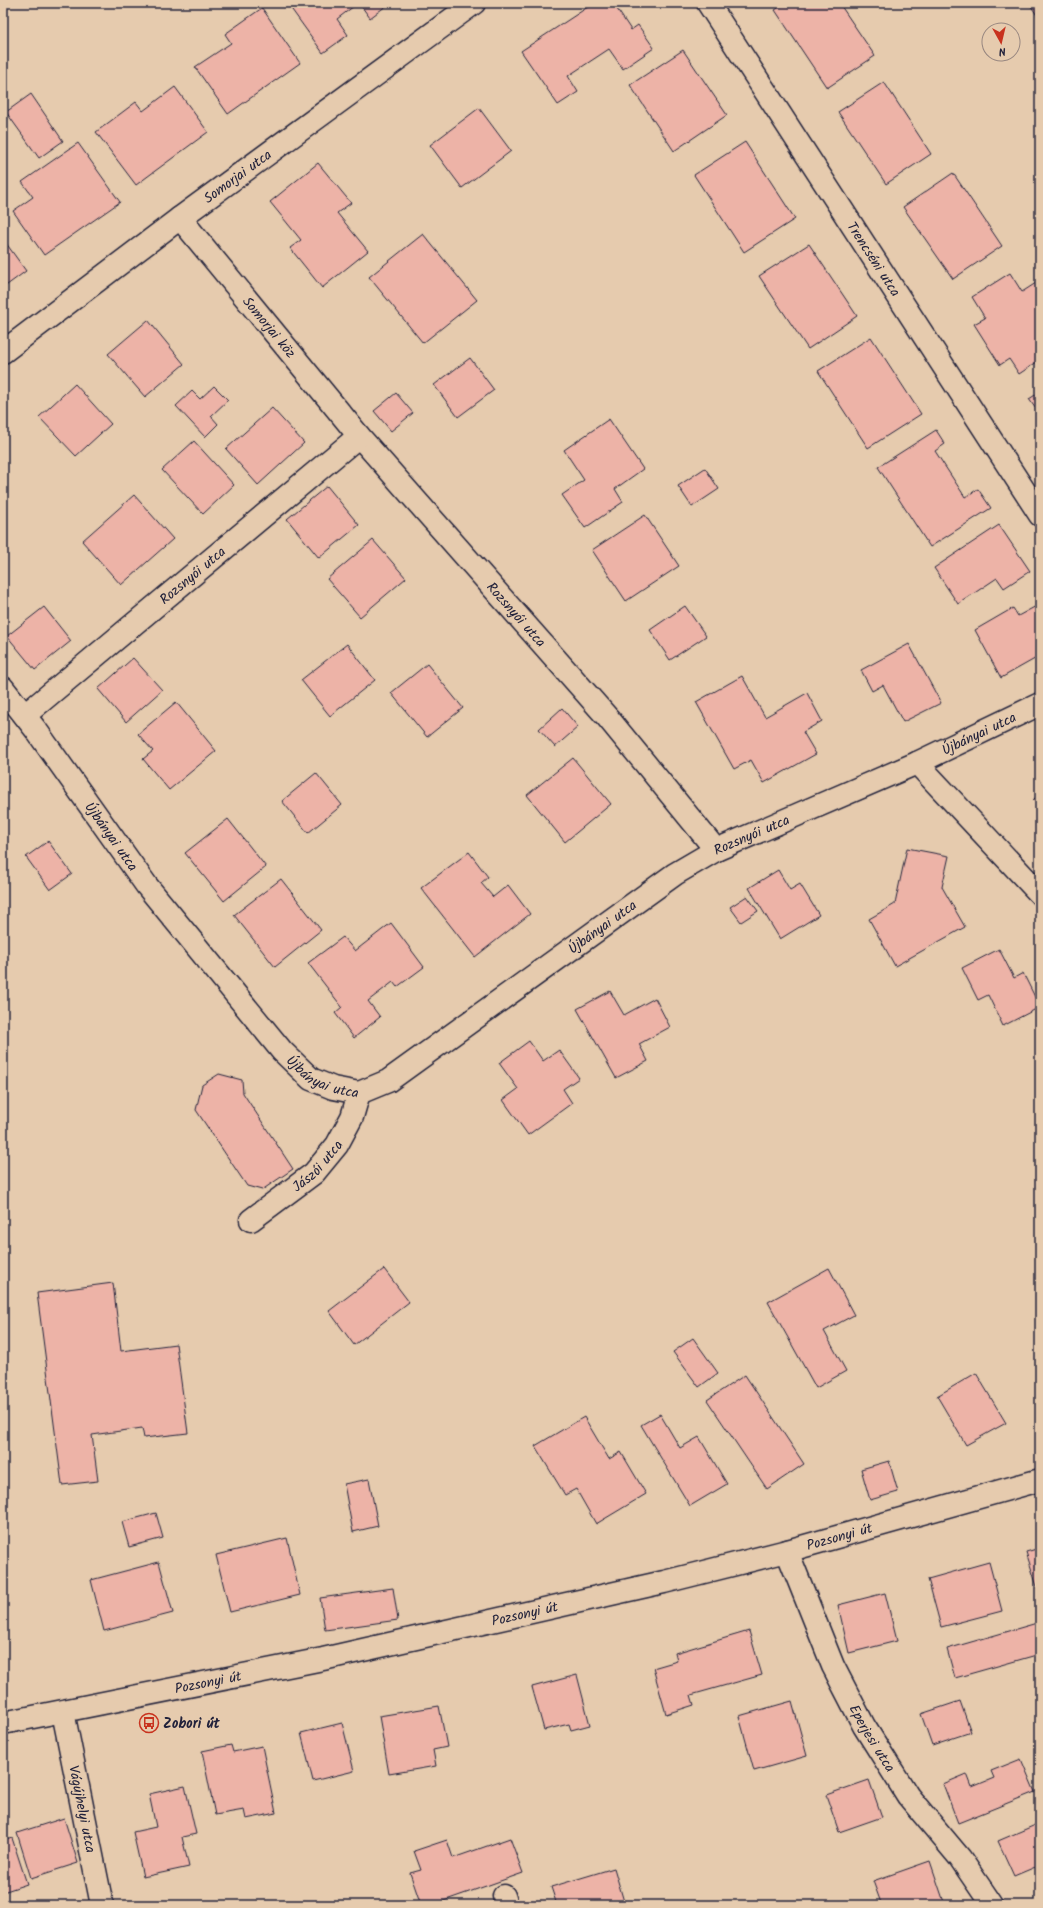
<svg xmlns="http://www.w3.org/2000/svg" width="1043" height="1908" font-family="Kalam,sans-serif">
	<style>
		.building { fill: #edb3a7; stroke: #22223b }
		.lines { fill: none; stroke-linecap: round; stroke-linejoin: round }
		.street-casing { stroke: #22223b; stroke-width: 25 }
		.secondary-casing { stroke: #22223b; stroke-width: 25 }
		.street { stroke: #e6cbae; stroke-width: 22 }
		.secondary { stroke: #e6cbae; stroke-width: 22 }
		.labels { text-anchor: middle; stroke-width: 3; stroke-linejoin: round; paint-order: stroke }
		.street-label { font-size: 14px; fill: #22223b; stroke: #e6cbae }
		.poi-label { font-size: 14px; font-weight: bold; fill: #22223b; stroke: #e6cbae; text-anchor: start }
	</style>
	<rect width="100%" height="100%" fill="#e6cbae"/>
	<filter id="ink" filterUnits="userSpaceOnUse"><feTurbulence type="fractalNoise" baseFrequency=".025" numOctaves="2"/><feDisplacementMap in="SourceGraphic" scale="8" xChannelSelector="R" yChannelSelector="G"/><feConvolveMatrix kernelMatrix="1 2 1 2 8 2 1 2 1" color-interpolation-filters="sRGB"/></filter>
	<g filter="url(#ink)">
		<g class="building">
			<path d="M287 3H358L337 19 348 35 323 53Z"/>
			<path d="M359 3H390L370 18Z"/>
			<path d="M594 3H613L631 30 638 25 654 48 623 69 609 49 568 76 578 92 558 105 521 51Z"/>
			<path d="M786 3H839L875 56 827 88 775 10Z"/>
			<path d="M1029 3H1040V20Z"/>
			<path d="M262 8 300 63 228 114 195 67 231 43 225 34Z"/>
			<path d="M683 50 727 115 674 151 630 85Z"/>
			<path d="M884 82 931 154 886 184 838 112Z"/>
			<path d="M175 87 208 132 136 185 96 132 136 102 143 111Z"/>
			<path d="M31 94 63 141 39 158 6 112Z"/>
			<path d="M479 108 511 151 462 188 430 145Z"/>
			<path d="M745 142 795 219 744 252 694 175Z"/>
			<path d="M78 143 120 202 44 255 13 211 33 197 22 182Z"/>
			<path d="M318 163 351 203 337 213 368 251 322 288 290 248 301 240 270 202Z"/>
			<path d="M953 173 1002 246 953 279 903 207Z"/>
			<path d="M423 234 477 300 423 343 369 277Z"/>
			<path d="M3 239 26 271 3 288Z"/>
			<path d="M809 244 857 316 808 349 759 276Z"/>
			<path d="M1010 273 1022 292 1039 281 1040 282V360L1019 374 1009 359 1000 365 974 324 985 318 972 297Z"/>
			<path d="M148 320 184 364 145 397 108 354Z"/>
			<path d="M871 337 921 414 868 448 818 371Z"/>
			<path d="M470 358 494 390 458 417 434 385Z"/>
			<path d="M75 384 111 424 76 456 39 417Z"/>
			<path d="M214 386 228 400 211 416 218 424 205 437 176 406 192 391 200 399Z"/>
			<path d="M1040 392V415L1029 399Z"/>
			<path d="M396 393 413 413 391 431 374 411Z"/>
			<path d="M272 408 304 443 258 485 226 449Z"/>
			<path d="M609 419 643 469 615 489 623 502 585 528 562 495 584 480 564 450Z"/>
			<path d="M936 430 945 444 935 451 965 497 978 489 991 508 930 547 878 467Z"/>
			<path d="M194 441 234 485 203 514 162 470Z"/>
			<path d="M705 468 719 489 692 507 678 486Z"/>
			<path d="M327 486 359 525 319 558 287 519Z"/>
			<path d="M134 495 173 539 121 585 82 541Z"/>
			<path d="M645 515 679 566 626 601 592 550Z"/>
			<path d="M999 525 1030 571 1004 588 997 578 958 604 934 568Z"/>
			<path d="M373 540 406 578 360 617 327 579Z"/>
			<path d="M1040 604V656L1001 678 975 630 1013 608 1018 616Z"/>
			<path d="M685 606 706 636 670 660 650 630Z"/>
			<path d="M44 607 71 641 35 670 7 636Z"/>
			<path d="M347 644 375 680 330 716 301 680Z"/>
			<path d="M909 644 941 703 903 722 883 685 872 691 861 670Z"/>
			<path d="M133 658 162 690 126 722 98 689Z"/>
			<path d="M427 664 463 708 427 737 391 693Z"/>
			<path d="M742 676 765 717 807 693 822 721 803 732 816 754 764 783 751 760 734 769 696 702Z"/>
			<path d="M176 702 216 751 169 790 143 759 153 751 138 734Z"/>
			<path d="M562 708 578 727 555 747 539 729Z"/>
			<path d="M573 758 611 804 565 842 527 795Z"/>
			<path d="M316 773 342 805 308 833 282 801Z"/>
			<path d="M1040 793V806L1033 800Z"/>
			<path d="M228 819 266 867 224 901 185 853Z"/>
			<path d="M48 841 72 874 50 890 26 857Z"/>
			<path d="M907 848 949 856 942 887 965 927 895 966 869 919 895 904Z"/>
			<path d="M469 852 488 877 481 883 493 897 508 885 530 914 475 957 421 888Z"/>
			<path d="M778 870 790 890 800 884 819 915 780 939 749 888Z"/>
			<path d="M281 879 321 930 275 967 234 915Z"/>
			<path d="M747 896 758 911 741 922 730 907Z"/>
			<path d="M391 923 424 967 397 987 393 982 368 1001 380 1017 354 1038 335 1013 342 1007 308 963 343 937 355 951Z"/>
			<path d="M999 949 1014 978 1023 973 1040 1007 1003 1026 988 995 978 1000 962 968Z"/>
			<path d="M610 991 624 1015 655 998 670 1027 639 1044 648 1061 616 1078 577 1009Z"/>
			<path d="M529 1041 543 1061 559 1050 579 1078 563 1089 572 1103 528 1135 503 1100 518 1089 499 1063Z"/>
			<path d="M219 1074 242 1080 243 1093 293 1169 262 1190 247 1186 196 1110 202 1085Z"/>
			<path d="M829 1268 854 1315 824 1331 846 1371 816 1388 768 1302Z"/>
			<path d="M384 1269 409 1302 354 1345 329 1311Z"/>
			<path d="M113 1283 121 1351 176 1344 188 1433 144 1438 142 1428 92 1435 98 1481 62 1485 37 1293Z"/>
			<path d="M693 1338 718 1373 699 1387 673 1352Z"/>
			<path d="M976 1373 1006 1423 966 1445 937 1396Z"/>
			<path d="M745 1375 804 1464 767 1489 707 1400Z"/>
			<path d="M660 1414 680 1448 699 1437 727 1484 690 1506 641 1425Z"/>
			<path d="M584 1417 609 1459 621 1452 646 1494 596 1524 576 1489 565 1495 535 1446Z"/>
			<path d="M889 1461 898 1492 870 1500 861 1469Z"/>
			<path d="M369 1479 378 1526 353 1532 344 1484Z"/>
			<path d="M156 1513 163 1538 129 1547 122 1522Z"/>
			<path d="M287 1538 300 1595 230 1612 216 1555Z"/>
			<path d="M1040 1548V1596L1026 1552Z"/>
			<path d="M159 1562 173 1613 104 1631 91 1580Z"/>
			<path d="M989 1562 1002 1611 941 1627 928 1579Z"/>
			<path d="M393 1588 398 1620 325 1630 320 1598Z"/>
			<path d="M885 1593 897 1641 849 1653 838 1605Z"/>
			<path d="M1037 1623 1040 1633V1654L955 1678 947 1649Z"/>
			<path d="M749 1631 762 1675 691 1695 694 1705 666 1714 653 1668 677 1661 675 1653Z"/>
			<path d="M577 1675 590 1725 571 1730 569 1724 544 1730 532 1687Z"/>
			<path d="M792 1701 807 1756 754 1771 739 1716Z"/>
			<path d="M960 1701 971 1732 932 1745 921 1714Z"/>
			<path d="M439 1706 447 1747 433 1750 436 1766 389 1774 379 1716Z"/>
			<path d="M342 1723 354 1771 313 1781 301 1733Z"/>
			<path d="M231 1745 233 1752 262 1746 276 1813 246 1819 244 1810 215 1815 202 1751Z"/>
			<path d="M1021 1759 1035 1792 958 1823 943 1784 967 1774 972 1787 994 1778 991 1771Z"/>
			<path d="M869 1780 882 1817 839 1832 826 1795Z"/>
			<path d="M185 1786 196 1834 182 1837 189 1867 143 1877 133 1832 156 1827 149 1794Z"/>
			<path d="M64 1818 78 1863 31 1878 17 1833Z"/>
			<path d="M1040 1823V1865L1014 1876 998 1841Z"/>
			<path d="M12 1838 27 1884 3 1892V1841Z"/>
			<path d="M510 1838 523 1873 432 1905H421L410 1873 421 1870 414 1851 447 1840 453 1858Z"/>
			<path d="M930 1861 945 1905H874L881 1903 873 1881Z"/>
			<path d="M614 1868 625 1905H557L551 1887Z"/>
		</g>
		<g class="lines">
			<defs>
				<g id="street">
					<path id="s1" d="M708 3 1040 515"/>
					<path id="s2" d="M180 218 359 436 608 718 716 850"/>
					<path id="s3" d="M3 352 180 218 474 3"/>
					<path id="s4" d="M3 688 36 730 147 886 282 1051 311 1079 333 1088 359 1093 388 1081 675 874 716 850 917 763 1040 704"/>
					<path id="s5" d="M25 715 359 436"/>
					<path d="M917 763 1040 894"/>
					<path id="s6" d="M251 1220 314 1173 337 1145 352 1117 359 1093"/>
					<path id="s7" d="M787 1551 833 1666 864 1726 908 1796 960 1858 992 1905"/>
					<path id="s8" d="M63 1712 102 1905"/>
					<path d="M504 1896 507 1905"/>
				</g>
				<g id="secondary">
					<path id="s9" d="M3 1723 323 1659 664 1582 787 1551 1040 1480"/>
				</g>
			</defs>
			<use href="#street" class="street-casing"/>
			<use href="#secondary" class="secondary-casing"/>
			<use href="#street" class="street"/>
			<use href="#secondary" class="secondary"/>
		</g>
	</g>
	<defs>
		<symbol id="bus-ring" viewBox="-11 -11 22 22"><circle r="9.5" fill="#e6cbae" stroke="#c8321e" stroke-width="1.5"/><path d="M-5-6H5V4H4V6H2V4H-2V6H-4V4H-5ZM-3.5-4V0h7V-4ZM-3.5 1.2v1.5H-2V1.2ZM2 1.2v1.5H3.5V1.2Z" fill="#c8321e"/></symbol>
	</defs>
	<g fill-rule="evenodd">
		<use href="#bus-ring" x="138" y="1712" width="22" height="22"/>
	</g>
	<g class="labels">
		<g class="street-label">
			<text dy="5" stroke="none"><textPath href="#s3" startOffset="293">Somorjai utca</textPath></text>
			<text dy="5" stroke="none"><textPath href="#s1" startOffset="305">Trencséni utca</textPath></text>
			<text dy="5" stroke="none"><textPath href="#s2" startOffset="141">Somorjai köz</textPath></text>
			<text dy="5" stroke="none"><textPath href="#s5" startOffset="218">Rozsnyói utca</textPath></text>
			<text dy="5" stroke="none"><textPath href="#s2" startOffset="520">Rozsnyói utca</textPath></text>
			<text dy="5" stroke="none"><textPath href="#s4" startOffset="1269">Újbányai utca</textPath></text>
			<text dy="5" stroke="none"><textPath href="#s4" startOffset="1020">Rozsnyói utca</textPath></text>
			<text dy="5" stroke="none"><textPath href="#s4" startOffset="184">Újbányai utca</textPath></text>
			<text dy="5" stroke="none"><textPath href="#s4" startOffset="844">Újbányai utca</textPath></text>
			<text dy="5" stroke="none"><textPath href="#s4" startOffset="508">Újbányai utca</textPath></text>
			<text dy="5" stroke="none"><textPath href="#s6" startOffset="86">Jászói utca</textPath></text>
			<text dy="5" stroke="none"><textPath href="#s9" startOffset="857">Pozsonyi út</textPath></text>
			<text dy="5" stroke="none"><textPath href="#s9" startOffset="533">Pozsonyi út</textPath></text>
			<text dy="5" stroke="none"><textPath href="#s9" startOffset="209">Pozsonyi út</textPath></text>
			<text dy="5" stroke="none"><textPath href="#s7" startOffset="206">Eperjesi utca</textPath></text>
			<text dy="5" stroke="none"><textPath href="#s8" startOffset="99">Vágújhelyi utca</textPath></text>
		</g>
		<g class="poi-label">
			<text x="163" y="1728">Zobori út</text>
		</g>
	</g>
	<rect width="1043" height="1908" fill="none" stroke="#e6cbae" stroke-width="16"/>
	<rect x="8" y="8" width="1027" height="1892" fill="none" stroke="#22223b" stroke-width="1.5" filter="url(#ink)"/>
	<g transform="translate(1001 42) rotate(172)"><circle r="19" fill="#e6cbae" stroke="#988780"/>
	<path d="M0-3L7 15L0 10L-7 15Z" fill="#c8321e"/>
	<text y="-6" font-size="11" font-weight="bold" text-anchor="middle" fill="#22223b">N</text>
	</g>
</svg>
